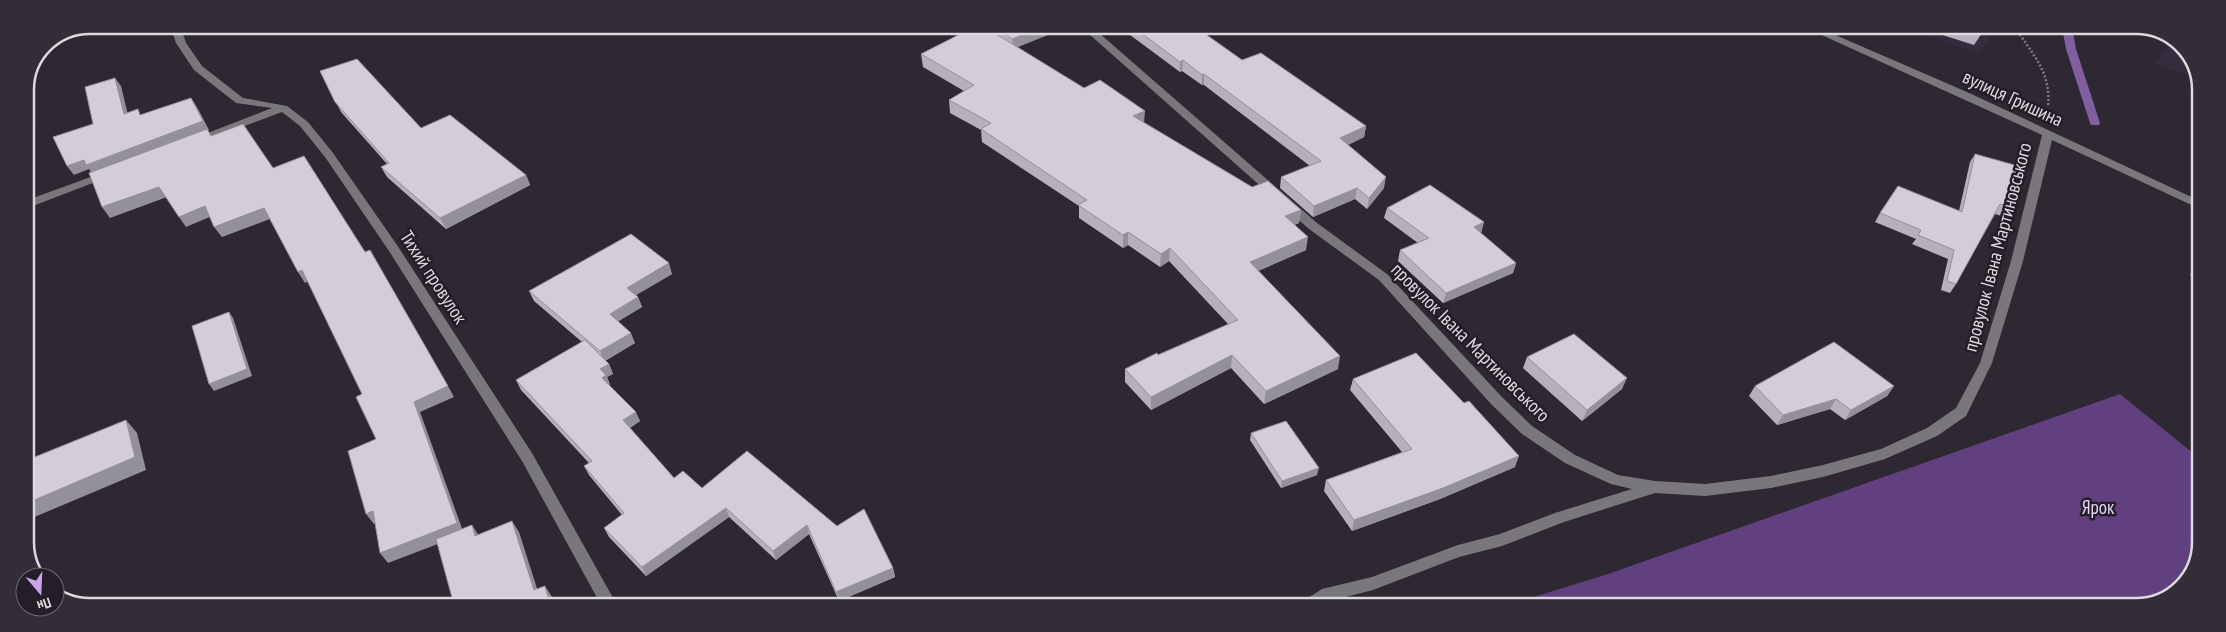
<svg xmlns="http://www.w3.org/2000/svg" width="2226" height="632" font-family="'PT Sans Narrow',sans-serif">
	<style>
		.built { fill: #352d3d }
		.forest { fill: #61407f }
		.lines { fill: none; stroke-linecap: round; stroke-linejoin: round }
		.stream { fill: #805ea0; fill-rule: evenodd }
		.path { stroke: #7e7a82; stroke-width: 2.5; stroke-dasharray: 2 2; stroke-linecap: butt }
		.minor { fill: #79777c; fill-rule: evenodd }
		.wall { fill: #b5b0bb }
		.shaded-wall { fill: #949099 }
		.building { fill: #d3cdda; stroke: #949099 }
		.labels { text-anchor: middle; stroke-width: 5; stroke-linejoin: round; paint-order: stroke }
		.street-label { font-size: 19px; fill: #dcd9df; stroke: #231e28 }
		.park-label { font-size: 19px; fill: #e6d4fa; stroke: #231e28 }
		.rim { fill: none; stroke: #dcd9df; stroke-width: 2.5 }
	</style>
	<rect width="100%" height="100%" fill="#2d2832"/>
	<g class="built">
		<path d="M1903 27H1996L1979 54Z"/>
		<path d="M2172 39 2185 47 2198 79 2155 64Z"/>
	</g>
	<path class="forest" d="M2120 394 2199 458V558L2176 593 2136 607 1505 606 1608 574Z"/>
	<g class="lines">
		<path class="stream" d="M2062 27H2072L2076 49 2100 123 2099 125H2091L2090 123 2066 49Z"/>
		<path class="path" d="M2021 27 2019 33C2036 59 2051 74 2048 107"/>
		<g class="minor">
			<path d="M170 25H180L186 43 202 66 243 98 287 106 308 122 333 153 397 245 532 453 617 605H601L522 461 389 251 325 157 300 126 282 112 200 143H192L191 141 192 139 272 108 236 103 194 70 176 43Z"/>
			<path d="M1080 26H1091L1317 223 1387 274 1502 397 1532 426 1575 455 1618 475 1655 481 1705 484 1771 476 1823 465 1881 449 1927 428 1956 408 1980 363 2011 261 2042 135 1804 27H1817L1967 92 2200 201V209L2052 140 2023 261 1992 363 1966 416 1937 436 1885 459 1823 477 1771 488 1705 496 1655 493 1564 522 1502 546 1459 557 1373 590 1326 602 1320 606H1300L1303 601 1322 589 1372 577 1458 545 1500 534 1555 513 1632 489 1611 484 1565 463 1522 434 1492 405 1379 280 1309 229Z"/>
			<path d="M107 171 113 174 111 176 25 209V201Z"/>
		</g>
	</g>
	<g class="wall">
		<path d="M334 25H371L341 34Z"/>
		<path d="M976 26H1070L1017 47 1084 88 1144 123 1252 187 1301 210 1299 223 1294 225 1306 250 1258 271 1338 369 1264 404 1231 368 1151 410 1125 382V369L1228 324 1169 261 1160 267 1128 245 1123 248 1079 218V206L982 142 981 130 950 113 949 100 964 91 923 67 921 54Z"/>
		<path d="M1118 26H1194L1242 60 1366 126 1364 137 1348 145 1384 188 1367 209 1355 199 1313 217 1280 188 1281 177 1310 166 1204 85H1202L1182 71 1180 72Z"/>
		<path d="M1929 27H1986L1974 45 1927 30Z"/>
		<path d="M320 71 421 128 526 175 530 185 446 229 387 177 381 167 387 164 341 112Z"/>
		<path d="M1975 154 2011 208 2005 217 1995 214 1956 284 1950 293 1941 290 1948 259 1912 244 1916 239 1875 222 1880 213 1959 211 1970 162Z"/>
		<path d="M1387 208 1484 222 1481 233 1516 263 1513 273 1443 303 1398 261 1400 250 1418 243 1384 218Z"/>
		<path d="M2200 258V279L2190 275Z"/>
		<path d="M672 274 636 295 638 297 642 307 618 321 635 343 605 361 609 364 613 374 607 377 610 385H609L640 421 630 428 674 478 702 488 837 526 893 568 895 577 839 601 809 534 776 560 729 517 646 576 609 537 604 528 622 515 589 475 584 466 589 463 521 390 516 380 582 342 534 301 529 291Z"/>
		<path d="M1527 357 1622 389 1582 421 1523 368Z"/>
		<path d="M1353 379 1515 467 1440 499 1352 531 1324 491 1326 480 1402 452 1350 390Z"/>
		<path d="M1755 386H1894L1887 396 1845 420 1830 409 1777 425 1749 396Z"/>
		<path d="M1251 433 1317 475 1281 488 1250 440Z"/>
	</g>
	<g class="shaded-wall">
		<path d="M90 25H107L65 39 63 36Z"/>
		<path d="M338 25H371L341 34 337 26Z"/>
		<path d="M1044 26H1070L1013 49 1012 39Z"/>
		<path d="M1183 60 1182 71 1180 72V62Z"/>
		<path d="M1204 74V85H1202V75Z"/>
		<path d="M115 78 121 86 130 123 124 114Z"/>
		<path d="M191 98 197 107 209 130H208L214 140 92 174 89 169 74 175 67 166 84 160Z"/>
		<path d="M1145 111 1144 123 1133 116Z"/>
		<path d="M1366 126 1364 137 1338 149 1340 138Z"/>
		<path d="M526 175 530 185 446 229 440 218Z"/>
		<path d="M1386 177 1384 188 1367 209 1369 198Z"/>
		<path d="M159 187 167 197 110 218 102 207Z"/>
		<path d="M1357 188 1355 199 1313 217 1314 206Z"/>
		<path d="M205 206 212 216 186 227 179 217Z"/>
		<path d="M264 208 270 219 222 237 214 227Z"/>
		<path d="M1301 210 1299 223 1284 229 1285 216Z"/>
		<path d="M1484 222 1481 233 1471 238 1474 227Z"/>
		<path d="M1128 232V245L1123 248V235Z"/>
		<path d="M1308 237 1306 250 1248 275 1250 262Z"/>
		<path d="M1170 248 1169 261 1160 267 1161 254Z"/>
		<path d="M669 263 672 274 631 298 627 288Z"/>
		<path d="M1516 263 1513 273 1443 303 1446 293Z"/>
		<path d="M302 270 309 281 305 283 298 272Z"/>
		<path d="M638 297 642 307 614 324 610 314Z"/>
		<path d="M229 312 233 318 252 376 214 391 209 384Z"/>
		<path d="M631 333 635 343 604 361 600 351Z"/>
		<path d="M1232 355 1231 368 1151 410V397Z"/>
		<path d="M1340 356 1338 369 1264 404 1266 391Z"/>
		<path d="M609 364 613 374 607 377 610 385 606 387 602 378 600 369Z"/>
		<path d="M1627 378 1622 389 1582 421 1587 410Z"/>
		<path d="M448 386 454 397 420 412 464 534 388 563 380 553 414 402Z"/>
		<path d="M1894 386 1887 396 1845 420 1851 410Z"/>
		<path d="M1836 399 1830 409 1777 425 1783 415Z"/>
		<path d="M636 412 640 421 627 429 623 420Z"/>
		<path d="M126 420 137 433 146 470 25 521V504Z"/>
		<path d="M1519 456 1515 467 1440 499 1352 531 1354 520Z"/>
		<path d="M1319 468 1317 475 1281 488 1282 481Z"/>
		<path d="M726 508 729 517 646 576 642 567Z"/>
		<path d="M373 511 380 521 374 524 366 514Z"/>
		<path d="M512 521 519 532 541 601 534 590Z"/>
		<path d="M472 525 479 536H475Z"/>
		<path d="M807 525 809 534 776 560 773 551Z"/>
		<path d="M893 568 895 577 839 601 836 592Z"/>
		<path d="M545 586 552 597 554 605H550Z"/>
	</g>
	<g class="building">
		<path d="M976 26H983L1084 88 1100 80 1145 111 1133 116 1252 187 1268 181 1301 210 1285 216 1308 237 1250 262 1340 356 1266 391 1232 355 1151 397 1125 369 1157 353 1158 355 1238 320 1170 248 1161 254 1128 232 1123 235 1078 205 1087 200 981 129 991 123 949 100 974 85 921 54Z"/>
		<path d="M995 26H1044L1012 39Z"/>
		<path d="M1132 26H1194L1242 60 1261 53 1366 126 1340 138 1386 177 1369 198 1357 188 1314 206 1281 177 1321 161 1204 74 1202 75 1183 60 1180 62Z"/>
		<path d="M1976 27H1985L1984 29Z"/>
		<path d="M357 59 421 128 450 115 526 175 440 218 381 167 389 163 335 102 320 71Z"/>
		<path d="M115 78 124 114 138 109 140 115 191 98 203 121 86 165 84 160 67 166 53 137 93 124 85 87Z"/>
		<path d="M243 124 273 168 304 156 365 252 370 250 448 386 414 402 457 523 380 553 373 511 366 514 348 451 376 439 356 397 362 394 302 270 298 272 264 208 214 227 205 206 179 217 159 187 102 207 89 173 207 129 211 136Z"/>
		<path d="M1975 154 2018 166 2011 208 2000 204 1956 284 1947 281 1954 250 1918 235 1921 230 1880 213 1898 186 1962 212Z"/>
		<path d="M1430 185 1484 222 1474 227 1516 263 1446 293 1400 250 1429 238 1387 208Z"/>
		<path d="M631 234 669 263 627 288 638 297 610 314 631 333 600 351 529 291Z"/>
		<path d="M229 312 247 369 209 384 192 326Z"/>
		<path d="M1574 334 1627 378 1587 410 1527 357Z"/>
		<path d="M585 340 609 364 600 369 606 375 602 378 636 412 623 420 674 478 683 471 702 488 747 451 837 526 864 509 893 568 836 592 807 525 773 551 726 508 642 567 604 528 624 513 584 466 592 461 516 380Z"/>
		<path d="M1834 342 1894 386 1851 410 1836 399 1783 415 1755 386Z"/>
		<path d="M1416 353 1464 403 1469 401 1519 456 1443 488 1354 520 1326 480 1412 449 1353 379Z"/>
		<path d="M126 420 135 457 25 504V461Z"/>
		<path d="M1286 421 1319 468 1282 481 1251 433Z"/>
		<path d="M512 521 534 590 545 586 550 605H454L436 539 472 525 475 536Z"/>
		<path d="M861 602 863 606H850Z"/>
	</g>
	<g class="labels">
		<g class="street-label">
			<text transform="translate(2013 98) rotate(25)" y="7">вулиця Гришина</text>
			<text transform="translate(1997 247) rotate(-75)" y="7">провулок Івана Мартиновського</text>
			<text transform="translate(434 277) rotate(57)" y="7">Тихий провулок</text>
			<text transform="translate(1471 342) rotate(45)" y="7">провулок Івана Мартиновського</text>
		</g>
		<g class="park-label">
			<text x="2098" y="514">Ярок</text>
		</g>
	</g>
	<path d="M0 0H2226V632H0ZM90 34H2136A56 56 0 0 1 2192 90V542A56 56 0 0 1 2136 598H90A56 56 0 0 1 34 542V90A56 56 0 0 1 90 34Z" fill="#322d37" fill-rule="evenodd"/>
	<path class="rim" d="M90 34H2136A56 56 0 0 1 2192 90V542A56 56 0 0 1 2136 598H90A56 56 0 0 1 34 542V90A56 56 0 0 1 90 34Z"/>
	<g transform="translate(40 592) rotate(161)"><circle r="24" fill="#231e28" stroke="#6d6971"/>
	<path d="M0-4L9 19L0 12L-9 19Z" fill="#c9a5ee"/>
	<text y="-8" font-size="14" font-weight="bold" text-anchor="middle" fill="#dcd9df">Пн</text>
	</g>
</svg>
